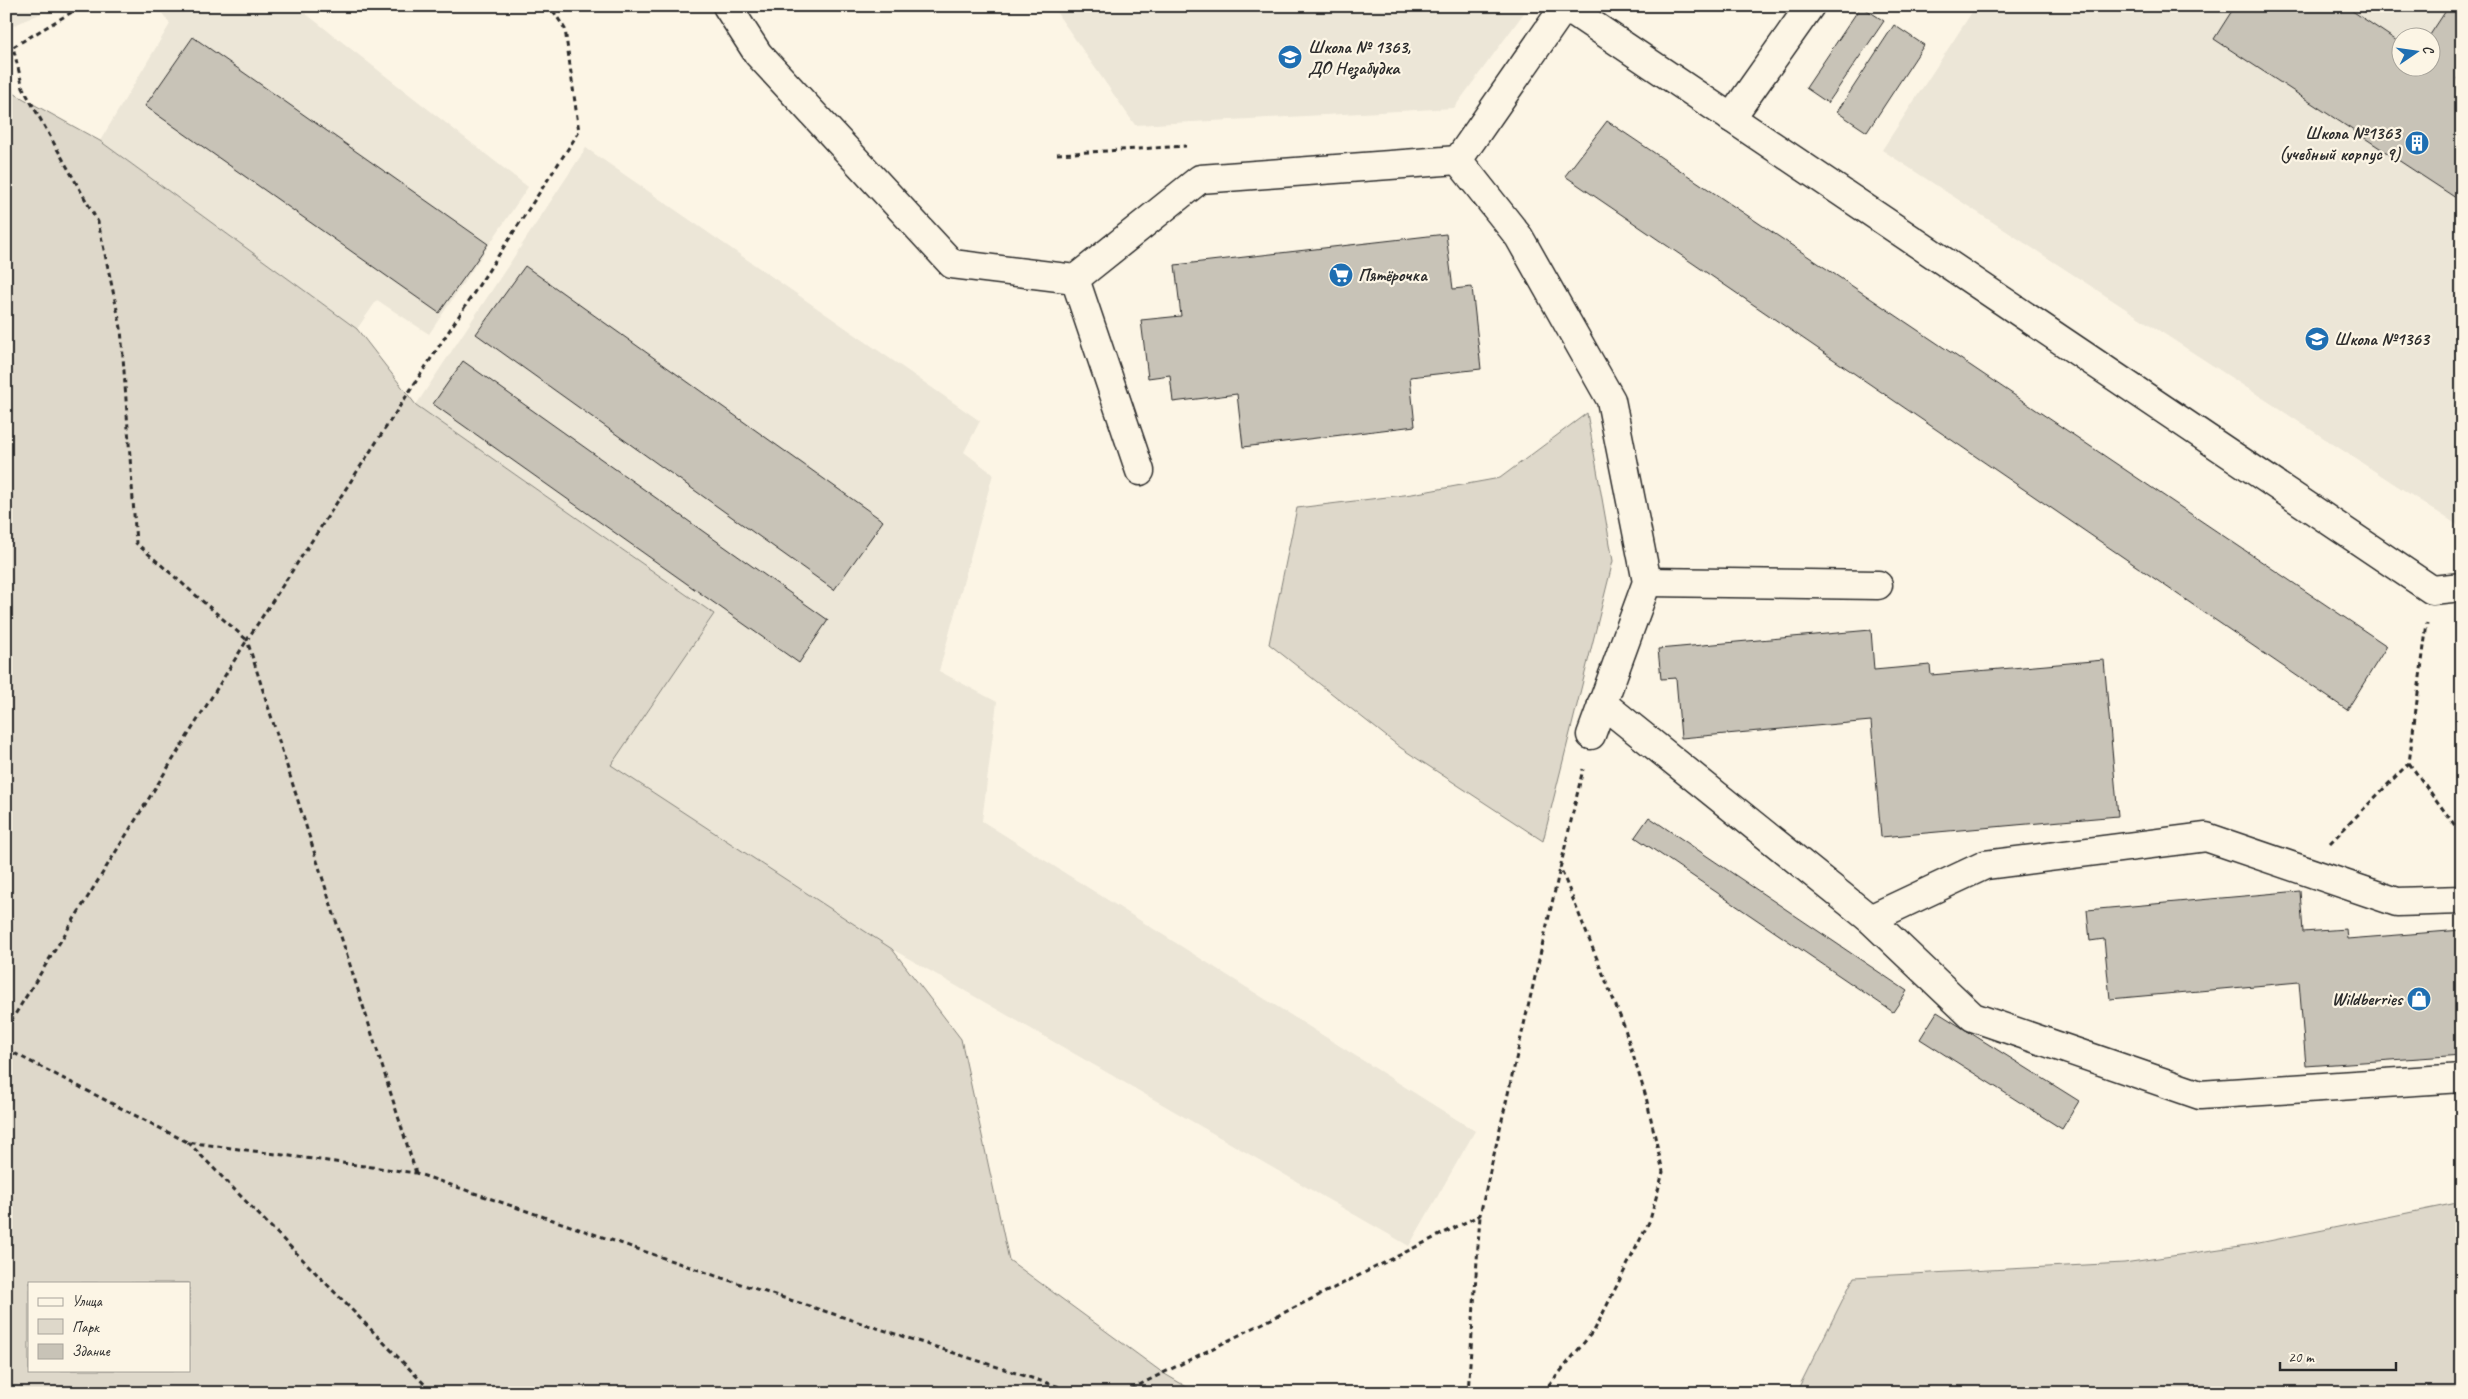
<svg xmlns="http://www.w3.org/2000/svg" width="2468" height="1399" font-family="Caveat,sans-serif">
	<style>
		.built { fill: #ece6d7; fill-rule: evenodd }
		.green { fill: #ded8ca; stroke: #84827a; fill-rule: evenodd }
		.building { fill: #c8c3b7; stroke: #2b2b2b }
		.lines { fill: none; stroke-linecap: round; stroke-linejoin: round }
		.minor-casing { stroke: #2b2b2b; stroke-width: 31 }
		.path { stroke: #2b2b2b; stroke-width: 3; stroke-dasharray: 5 4; stroke-linecap: butt }
		.minor { stroke: #fcf5e5; stroke-width: 28 }
		.labels { text-anchor: middle; stroke-width: 4.5; stroke-linejoin: round; paint-order: stroke }
		.poi-label { font-size: 18px; font-weight: bold; fill: #2b2b2b; stroke: #fcf5e5; text-anchor: start }
	</style>
	<rect width="100%" height="100%" fill="#fcf5e5"/>
	<filter id="ink" filterUnits="userSpaceOnUse"><feTurbulence type="fractalNoise" baseFrequency=".02" numOctaves="2"/><feDisplacementMap in="SourceGraphic" scale="10" xChannelSelector="R" yChannelSelector="G"/><feConvolveMatrix kernelMatrix="1 2 1 2 8 2 1 2 1" color-interpolation-filters="sRGB"/></filter>
	<g filter="url(#ink)">
		<g class="built">
			<path d="M6 6H57L6 29Z"/>
			<path d="M157 6H296L528 187 429 334 377 300 357 329 100 141 170 24Z"/>
			<path d="M1052 6H1529L1454 108 1135 125Z"/>
			<path d="M1976 6H2462V528L1882 150ZM2400 38H2430V68H2400Z"/>
			<path d="M586 148 980 421 964 452 993 474 939 671 997 702 982 821 1475 1131 1409 1246 892 949 610 765 713 613 416 405Z"/>
		</g>
		<g class="green">
			<path d="M6 89 100 141 357 329 416 405 714 614 611 765 892 949 961 1039 1009 1260 1163 1373 1197 1393H6ZM29 1283H189V1370H29Z"/>
			<path d="M1587 413 1613 561 1543 841 1401 748 1269 644 1297 508 1412 494 1500 478Z"/>
			<path d="M2462 1202V1393H1796L1854 1277 2124 1263 2254 1244Z"/>
		</g>
		<g class="building">
			<path d="M1861 6 1884 21 1828 103 1806 88Z"/>
			<path d="M2235 6H2345L2400 43V68H2430V38H2428L2449 6H2462V71L2457 79 2462 83V202L2214 39Z"/>
			<path d="M1894 25 1924 45 1867 132 1837 112Z"/>
			<path d="M193 37 488 244 439 313 145 106Z"/>
			<path d="M1607 121 2387 646 2347 710 1565 176Z"/>
			<path d="M1446 234 1453 289 1472 287 1481 369 1410 377 1415 426 1243 447 1237 394 1173 402 1170 375 1148 378 1141 320 1181 316 1175 265Z"/>
			<path d="M525 266 883 521 834 590 476 334Z"/>
			<path d="M463 361 828 620 799 663 433 404Z"/>
			<path d="M1871 630 1874 670 1930 665 1931 675 2104 660 2118 816 1881 837 1871 721 1681 738 1676 678 1661 679 1658 649Z"/>
			<path d="M1649 817 1907 991 1893 1012 1635 837Z"/>
			<path d="M2300 891 2303 932 2346 929 2347 939 2462 930V1055L2306 1066 2299 982 2110 999 2104 939 2090 941 2087 910Z"/>
			<path d="M1937 1012 2079 1101 2062 1129 1920 1039Z"/>
		</g>
		<g class="lines">
			<defs>
				<g id="minor">
					<path d="M727 6 758 54 952 264 1075 279 1200 179 1458 160"/>
					<path d="M1565 6 2432 590 2462 587"/>
					<path d="M1565 6 1458 160 1519 237 1611 400 1647 582 1591 735"/>
					<path d="M1731 118 1810 6"/>
					<path d="M1075 279 1140 471"/>
					<path d="M1647 582 1878 585"/>
					<path d="M1602 703 1870 919 1973 1017 2200 1095 2462 1078"/>
					<path d="M1870 919 1985 865 2206 837 2397 902 2462 900"/>
				</g>
			</defs>
			<use href="#minor" class="minor-casing"/>
			<g class="path">
				<path d="M6 64 13 48"/>
				<path d="M1057 154 1186 146"/>
				<path d="M2409 763 2462 835"/>
				<path d="M2330 843 2409 763 2427 623"/>
				<path d="M6 1029 247 640 136 543 121 328 98 222 23 88 13 47 82 6"/>
				<path d="M6 1049 187 1142 416 1173 719 1277 1078 1393"/>
				<path d="M188 1142 433 1393"/>
				<path d="M416 1173 247 640 579 132 565 29 550 6"/>
				<path d="M1123 1393 1480 1215 1583 769"/>
				<path d="M1468 1393 1480 1216"/>
				<path d="M1543 1393 1595 1329 1650 1220 1663 1172 1646 1097 1624 1026 1560 867"/>
			</g>
			<use href="#minor" class="minor"/>
		</g>
	</g>
	<defs>
		<symbol id="school-disc" viewBox="-11 -11 22 22"><circle r="9.5" fill="#1f6fb2" stroke="#fcf5e5"/><path d="M0-5L7-2L0 1L-7-2ZM-4 1L0 2.5L4 1V4Q0 6-4 4Z" fill="#fff"/></symbol>
		<symbol id="building-disc" viewBox="-11 -11 22 22"><circle r="9.5" fill="#1f6fb2" stroke="#fcf5e5"/><path d="M-4-6H4V6H1V3H-1V6H-4ZM-2.5-4.3h1.7v1.8h-1.7ZM.8-4.3h1.7v1.8H.8ZM-2.5-1h1.7V.8h-1.7ZM.8-1h1.7V.8H.8Z" fill="#fff"/></symbol>
		<symbol id="supermarket-disc" viewBox="-11 -11 22 22"><circle r="9.5" fill="#1f6fb2" stroke="#fcf5e5"/><path d="M-6-5.5h2.5l.6 2H6L4.5 2H-2.5L-4.4-4H-6ZM-1.5 3.2a1.3 1.3 0 1 0 .1 0ZM3 3.2a1.3 1.3 0 1 0 .1 0Z" fill="#fff"/></symbol>
		<symbol id="shop-disc" viewBox="-11 -11 22 22"><circle r="9.5" fill="#1f6fb2" stroke="#fcf5e5"/><path d="M-5-2.5h2.3a2.7 3.5 0 0 1 5.4 0H5L5.5 6h-11ZM-1.5-2.5h3a1.5 2.3 0 0 0-3 0Z" fill="#fff"/></symbol>
	</defs>
	<g fill-rule="evenodd">
		<use href="#school-disc" x="1276" y="43" width="28" height="28"/>
		<use href="#building-disc" x="2403" y="129" width="28" height="28"/>
		<use href="#supermarket-disc" x="1327" y="261" width="28" height="28"/>
		<use href="#school-disc" x="2303" y="325" width="28" height="28"/>
		<use href="#shop-disc" x="2405" y="985" width="28" height="28"/>
	</g>
	<g class="labels">
		<g class="poi-label">
			<text x="1308" y="53">Школа № 1363,<tspan x="1308" dy="21">ДО Незабудка</tspan></text>
			<text x="2400" y="139" text-anchor="end">Школа №1363<tspan x="2400" dy="21">(учебный корпус 9)</tspan></text>
			<text x="1358" y="281">Пятёрочка</text>
			<text x="2334" y="345">Школа №1363</text>
			<text x="2402" y="1005" text-anchor="end">Wildberries</text>
		</g>
	</g>
	<rect width="2468" height="1399" fill="none" stroke="#fcf5e5" stroke-width="25"/>
	<rect x="12" y="12" width="2443" height="1374" fill="none" stroke="#2b2b2b" stroke-width="2" filter="url(#ink)"/>
	<rect x="28" y="1282" width="162" height="90" fill="#fcf5e5" stroke="#a8a49b"/>
	<rect x="38" y="1298" width="25" height="8" fill="#fcf5e5" stroke="#a8a49b"/>
	<text x="72" y="1306" font-size="15" fill="#2b2b2b">Улица</text>
	<rect x="38" y="1319" width="25" height="15" fill="#ded8ca" stroke="#a8a49b"/>
	<text x="72" y="1332" font-size="15" fill="#2b2b2b">Парк</text>
	<rect x="38" y="1344" width="25" height="15" fill="#c8c3b7" stroke="#a8a49b"/>
	<text x="72" y="1356" font-size="15" fill="#2b2b2b">Здание</text>
	<g transform="translate(2416 52) rotate(77)"><circle r="24" fill="#fcf5e5" stroke="#a8a49b"/>
	<path d="M0-4L9 19L0 12L-9 19Z" fill="#1f6fb2"/>
	<text y="-8" font-size="14" font-weight="bold" text-anchor="middle" fill="#2b2b2b">С</text>
	</g>
	<path d="M2280 1362v8h116v-8" fill="none" stroke="#2b2b2b" stroke-width="2.5"/>
	<text x="2288" y="1362" font-size="15" fill="#2b2b2b" stroke="#fcf5e5" stroke-width="4" paint-order="stroke">20 m</text>
</svg>
